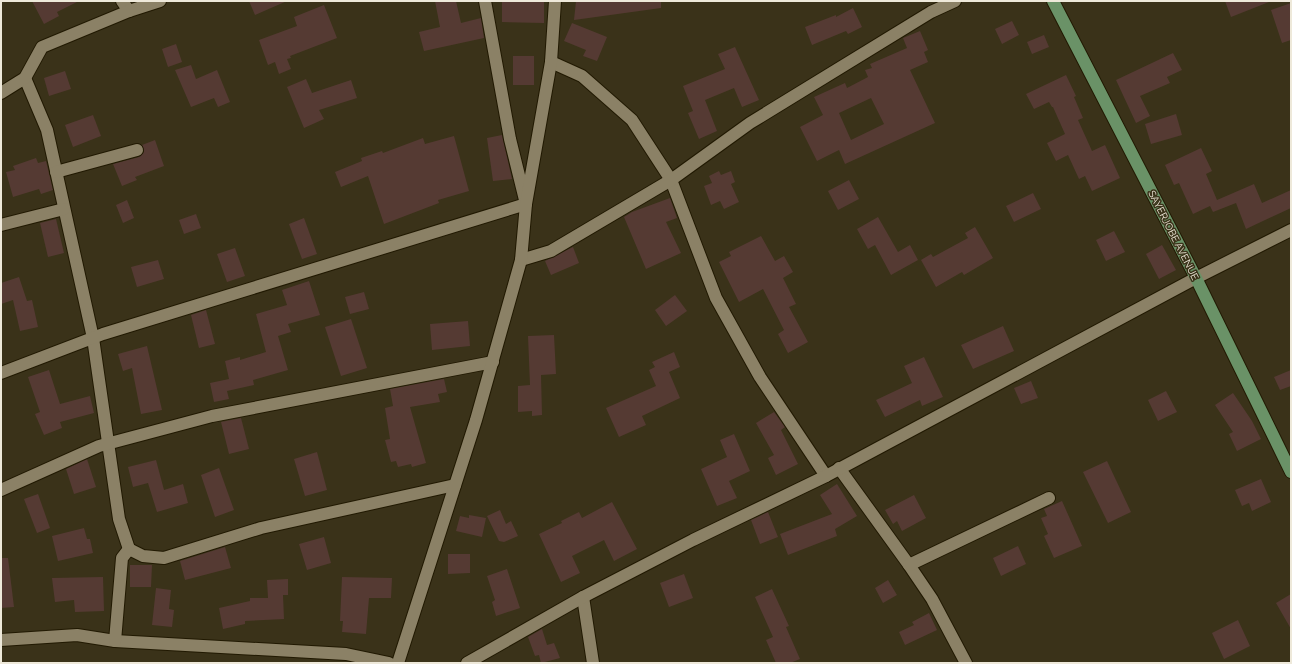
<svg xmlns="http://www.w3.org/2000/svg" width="1292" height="664" font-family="Raleway,sans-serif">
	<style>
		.building { fill: #553a33; fill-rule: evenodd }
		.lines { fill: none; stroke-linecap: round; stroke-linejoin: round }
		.street-casing { stroke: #211902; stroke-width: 14 }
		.secondary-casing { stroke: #211902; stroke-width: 14 }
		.street { stroke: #8b8166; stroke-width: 12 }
		.secondary { stroke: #6a9267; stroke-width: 12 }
		.labels { text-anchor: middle; stroke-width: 3; stroke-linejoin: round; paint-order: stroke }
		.street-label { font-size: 10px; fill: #eee9da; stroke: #3a3219 }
	</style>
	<rect width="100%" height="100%" fill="#3a3219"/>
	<g class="building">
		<path d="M32 1H79L57 12 59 16 44 24Z"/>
		<path d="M249 1H287L255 15Z"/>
		<path d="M435 1H456L461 23 481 18 484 38 424 51 419 32 440 27Z"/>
		<path d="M502 1H544V23L502 22Z"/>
		<path d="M576 1H661V8L574 20Z"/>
		<path d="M1225 1H1269V2L1231 17Z"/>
		<path d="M1291 3V40L1282 43 1271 10Z"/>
		<path d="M324 5 337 38 290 56 291 58 287 59 291 69 279 74 275 62 268 65 259 40 297 26 294 17Z"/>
		<path d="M853 8 862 27 848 34 846 31 812 45 805 27 836 15V17Z"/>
		<path d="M1012 21 1019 35 1002 44 995 29Z"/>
		<path d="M572 23 607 37 597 61 583 56 586 50 564 41Z"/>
		<path d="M920 31 928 50 924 52 928 62 910 70 935 123 845 164 839 150 817 161 800 127 823 115 814 97 845 83 847 88 868 77 865 70 872 68 870 64 907 48 903 38ZM871 98 884 124 851 140 839 113Z"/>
		<path d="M1044 35 1049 47 1032 54 1027 42Z"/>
		<path d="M176 44 182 62 168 67 162 49Z"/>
		<path d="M735 47 759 100 742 107 734 88 705 100 717 131 699 139 688 113 693 111 683 86 725 69 718 54Z"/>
		<path d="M1173 53 1182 70 1167 77 1170 83 1140 96 1150 116 1136 123 1116 80Z"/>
		<rect x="513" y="56" width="21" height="29"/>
		<path d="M191 65 196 79 217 70 230 102 218 107 214 98 191 107 175 70Z"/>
		<path d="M65 71 71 89 49 96 44 78Z"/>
		<path d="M1066 75 1076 96 1074 97 1083 118 1078 120 1092 151 1105 145 1120 178 1092 191 1085 176 1079 179 1068 155 1056 161 1047 143 1065 134 1053 107H1052L1049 102 1034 109 1026 94Z"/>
		<path d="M306 79 312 93 351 80 357 98 319 110 324 119 304 128 287 87Z"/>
		<path d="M1176 114 1182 135 1151 144 1145 124Z"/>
		<path d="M93 115 101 136 73 147 65 125Z"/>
		<path d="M502 135 512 179 493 181 487 138Z"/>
		<path d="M454 136 469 191 438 200 439 203 384 224 368 176 341 187 335 172 362 161 361 158 382 151 383 153 423 138 425 144Z"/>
		<path d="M155 140 164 166 135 177 137 180 122 186 113 164 139 157 144 152 142 145Z"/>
		<path d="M1201 148 1212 171 1206 174 1217 200 1254 184 1262 203 1291 190V208L1246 229 1236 203 1213 212 1210 206 1193 214 1179 183 1174 185 1165 165Z"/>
		<path d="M36 158 38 163 46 161 53 190 41 194 39 189 13 197 6 172 15 170 13 166Z"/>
		<path d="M719 171 721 175 731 171 735 182 731 184 739 202 724 209 720 201 711 205 704 186 712 183 709 176Z"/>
		<path d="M849 180 859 199 838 210 828 191Z"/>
		<path d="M1033 193 1041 209 1014 222 1006 206Z"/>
		<path d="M670 198 677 218 666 222 681 253 646 269 624 217 632 212Z"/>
		<path d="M127 200 134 218 123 223 116 205Z"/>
		<path d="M196 214 201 228 184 234 179 220Z"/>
		<path d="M878 217 898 252 910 245 918 260 891 275 875 245 868 249 857 229Z"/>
		<path d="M304 218 317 254 302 259 289 224Z"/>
		<path d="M56 219 64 253 48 257 40 223Z"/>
		<path d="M975 227 993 258 964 275 962 272 936 287 921 260 931 254 933 257 968 238 965 233Z"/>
		<path d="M1114 231 1125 252 1106 261 1096 240Z"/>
		<path d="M761 236 775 261 784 256 793 272 783 278 796 304 789 307 808 342 788 353 778 334 784 330 763 289 739 302 719 262 731 256 729 252Z"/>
		<path d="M1162 245 1176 270 1159 279 1146 254Z"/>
		<path d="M573 247 579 263 551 275 545 261Z"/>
		<path d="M235 248 245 276 227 282 217 254Z"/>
		<path d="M158 260 164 279 137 287 131 267Z"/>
		<path d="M19 277 27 301 32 300 38 327 20 331 13 300 1 304V283Z"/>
		<path d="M309 281 320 315 288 324 291 332 278 336 288 370 253 380 254 385 227 391 229 399 214 402 210 383 229 379 225 361 240 357V360L266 352 256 314 287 305 282 290Z"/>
		<path d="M364 292 369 309 350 314 345 297Z"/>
		<path d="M675 295 687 311 666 326 655 310Z"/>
		<path d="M206 310 215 344 199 348 191 315Z"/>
		<path d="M351 319 367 368 341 376 325 327Z"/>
		<path d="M468 321 470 346 432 350 430 324Z"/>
		<path d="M1003 326 1014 351 973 369 961 345Z"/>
		<path d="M554 335 556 374 541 375 542 415 532 416V411L518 412V386L530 385 528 336Z"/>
		<path d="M147 346 162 410 141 414 132 368 123 371 118 354Z"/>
		<path d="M674 352 680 367 669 372 680 398 642 416 646 425 619 437 606 408 656 386 649 370 655 367 652 362Z"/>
		<path d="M924 357 943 397 922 406 920 400 885 417 876 400 912 383 904 366Z"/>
		<path d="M49 370 60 404 90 396 94 413 60 422 62 428 44 435 35 414 40 412 28 377Z"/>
		<path d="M1291 370V386L1280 390 1274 377Z"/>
		<path d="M444 379 447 392 438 394 440 402 410 407 426 463 412 467 411 464 398 467 396 461 391 462 385 440 390 439 385 408 393 406 390 389Z"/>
		<path d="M1031 381 1038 398 1021 404 1014 388Z"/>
		<path d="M1166 391 1177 412 1158 421 1148 400Z"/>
		<path d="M1233 393 1252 421 1261 439 1237 451 1229 434 1233 432 1215 405Z"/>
		<path d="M774 412 785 427 781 430 798 464 776 475 768 458 774 455 756 423Z"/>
		<path d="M241 418 249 449 229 454 221 422Z"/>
		<path d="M734 434 750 471 729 481 737 498 717 506 701 469 727 457 720 440Z"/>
		<path d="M317 452 327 490 305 496 294 459Z"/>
		<path d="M87 459 96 487 74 494 66 469Z"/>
		<path d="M156 460 164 490 183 484 188 503 157 512 148 483 133 487 128 467Z"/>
		<path d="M1107 461 1131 512 1108 523 1083 472Z"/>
		<path d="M219 468 234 510 215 517 201 475Z"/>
		<path d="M1261 479 1271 502 1252 511 1249 503 1242 506 1235 490Z"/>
		<path d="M837 484 857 516 835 529 837 536 788 555 780 534 832 514 820 495Z"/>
		<path d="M38 494 50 528 37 533 24 499Z"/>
		<path d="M914 495 926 518 902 531 897 521 893 524 885 510Z"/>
		<path d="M1062 501 1082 546 1054 558 1044 536 1048 534 1041 518 1047 516 1044 509Z"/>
		<path d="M612 502 637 549 614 561 604 540 572 556 580 573 561 582 539 534 562 523 561 521 579 512 582 518Z"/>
		<path d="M500 510 506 524 511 521 518 536 504 542 499 541 487 516Z"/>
		<path d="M768 512 778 537 760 544 751 520Z"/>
		<path d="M469 515 486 518 482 537 456 531 460 516 469 518Z"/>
		<path d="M84 528 87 539H90L93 553 58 561 52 536Z"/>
		<path d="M324 537 331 563 307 570 299 544Z"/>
		<path d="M1018 546 1026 564 1001 576 993 558Z"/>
		<path d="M225 547 231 568 185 580 180 561Z"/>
		<path d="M448 554H470V573L448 574Z"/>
		<path d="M1 558H8L14 607 1 608Z"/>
		<path d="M130 565H152L151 587H130Z"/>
		<path d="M507 569 520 608 496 616 492 602 495 600 487 576Z"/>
		<path d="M684 574 693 598 669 607 660 583Z"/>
		<path d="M103 577 104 611 75 612 74 600 55 602 52 578Z"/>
		<path d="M342 577 392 578 391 598H369L366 634 342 632 343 621H340Z"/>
		<path d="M288 579V595H283L284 619 245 621V624L223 629 219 608 250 601V598H268L267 580Z"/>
		<path d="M888 580 897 595 883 603 875 588Z"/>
		<path d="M156 588 171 590 169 609 174 610 172 627 152 625Z"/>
		<path d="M772 589 789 626 786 627 800 659 790 663H776L766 640 773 637 755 597Z"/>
		<path d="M1291 594V629L1276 603Z"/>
		<path d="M929 613 937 630 905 645 899 632 914 625 912 622Z"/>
		<path d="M1238 620 1250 646 1224 659 1212 633Z"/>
		<path d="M542 629 547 645 554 643 560 658 541 663 539 655 535 656 528 637Z"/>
	</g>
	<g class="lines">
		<defs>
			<g id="street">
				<path d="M122 1 129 11"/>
				<path d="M551 62 582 76 632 120 671 180 716 298 760 377 826 476"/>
				<path d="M25 78 47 130 93 338 119 519 129 549"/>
				<path d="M1 93 25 78 42 47 129 11 160 1"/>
				<path d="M56 172 137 150"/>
				<path d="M1 225 64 209"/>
				<path d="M521 260 551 251 671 180 750 123 931 12 955 1"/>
				<path d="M1 373 103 334 526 204 510 139 485 1"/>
				<path d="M839 468 909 565 932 599 966 663"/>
				<path d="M1 490 99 446 212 416 493 362"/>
				<path d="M909 565 1049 498"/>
				<path d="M583 597 593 663"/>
				<path d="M1 640 77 635 115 641 346 654 389 663"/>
				<path d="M115 641 122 558 129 549 143 556 164 558 261 528 455 485"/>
				<path d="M398 663 476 420 521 260 526 204 551 62 555 1"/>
				<path d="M467 663 583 597 693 540 826 476 1196 278 1291 230"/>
			</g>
			<path id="secondary" d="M1053 1 1196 278 1291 472"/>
		</defs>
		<use href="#street" class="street-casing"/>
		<use href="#secondary" class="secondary-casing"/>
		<use href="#street" class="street"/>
		<use href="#secondary" class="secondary"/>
	</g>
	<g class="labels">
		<g class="street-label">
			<text transform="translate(1174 235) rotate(63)" y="4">SAYERJOBE AVENUE</text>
		</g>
	</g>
	<rect width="1292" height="664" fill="none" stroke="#eee9da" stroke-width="4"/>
</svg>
